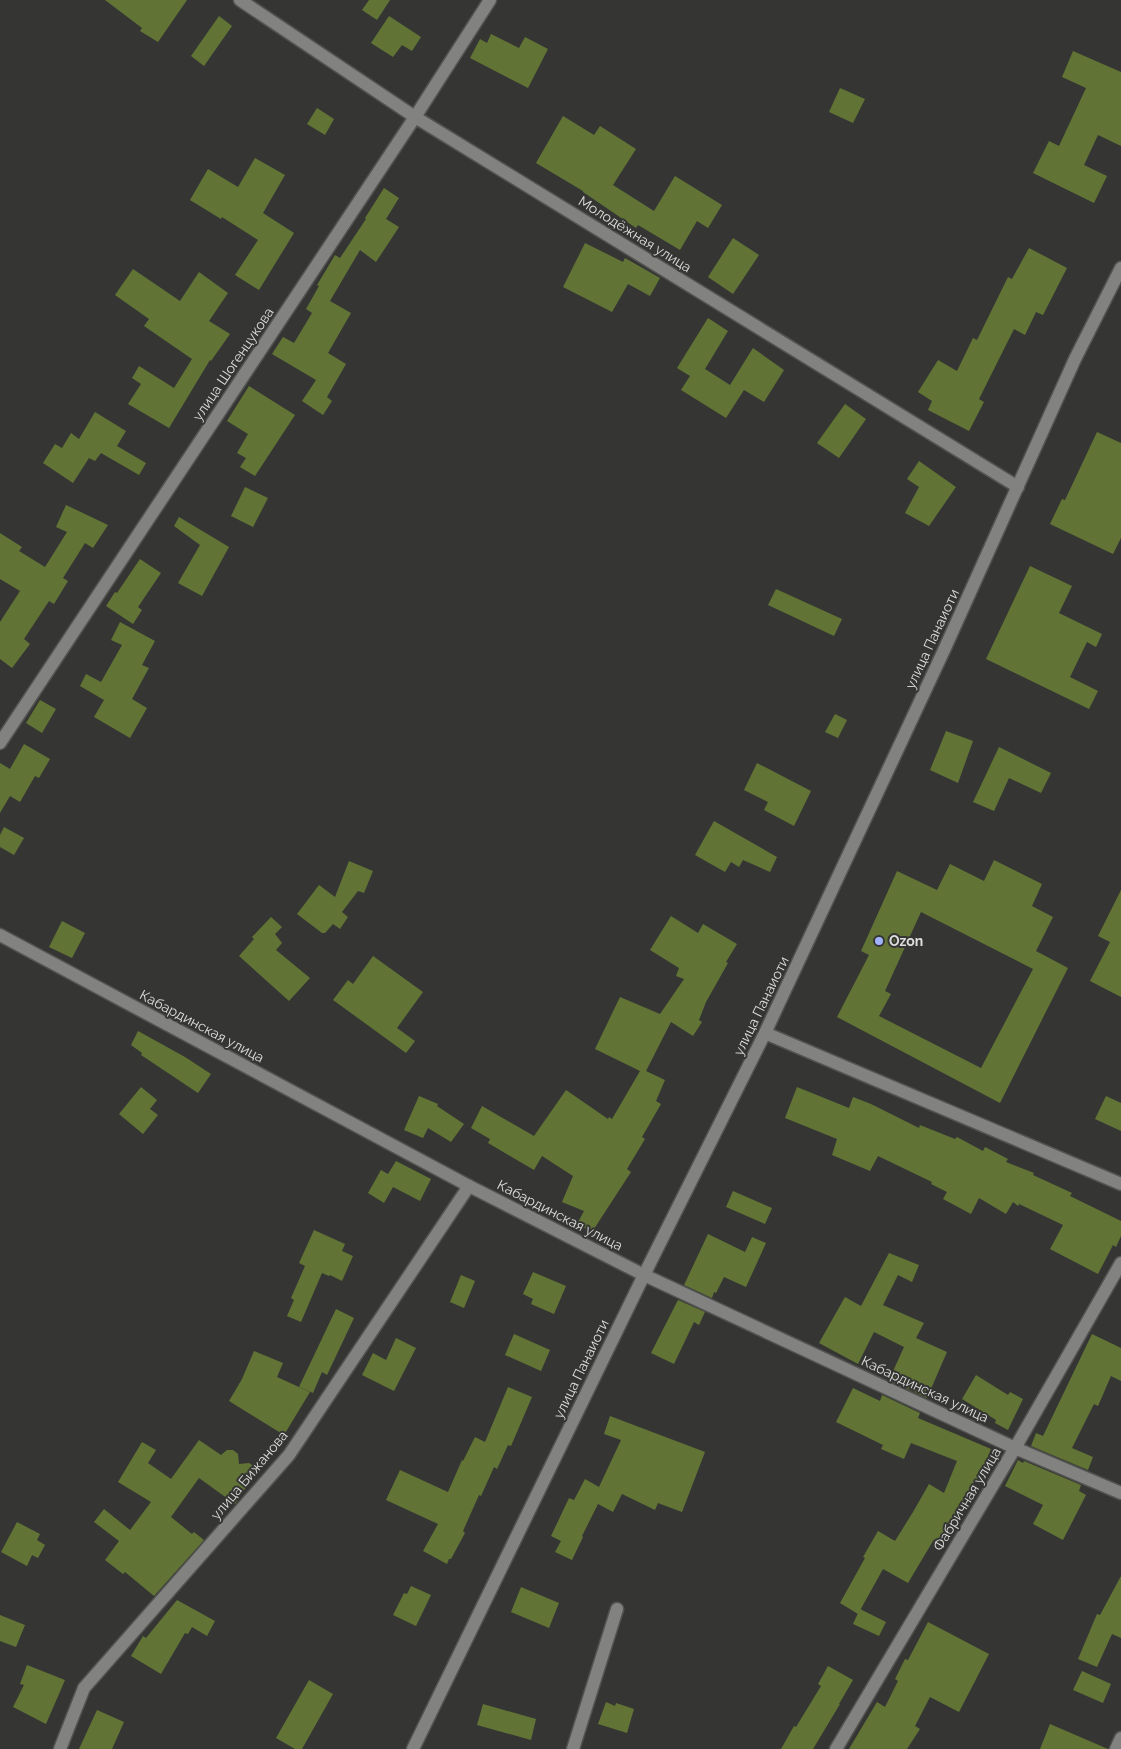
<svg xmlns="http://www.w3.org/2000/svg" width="1121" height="1749" font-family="Raleway,sans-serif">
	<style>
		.building { fill: #617435; fill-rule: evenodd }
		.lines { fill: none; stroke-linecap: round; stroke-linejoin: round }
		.minor-casing { stroke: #525351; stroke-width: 15 }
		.tertiary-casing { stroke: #525351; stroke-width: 15 }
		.minor { stroke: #828380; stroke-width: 12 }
		.tertiary { stroke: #828380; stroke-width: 12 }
		.poi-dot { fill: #a1b3fd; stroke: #353633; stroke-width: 2 }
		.labels { text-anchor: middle; stroke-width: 4; stroke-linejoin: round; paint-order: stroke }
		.street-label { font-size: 14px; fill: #dedfdd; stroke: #353633 }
		.poi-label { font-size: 14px; font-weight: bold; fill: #dedfdd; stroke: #353633; text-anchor: start }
	</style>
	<rect width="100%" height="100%" fill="#353633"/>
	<g class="building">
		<path d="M105 0H187L158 42 140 31 142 28Z"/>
		<path d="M369 0H390L377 20 362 10Z"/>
		<path d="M219 16 232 26 204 66 191 56Z"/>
		<path d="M389 16 421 37 412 51 402 45 393 57 371 43Z"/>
		<path d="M491 34 519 48 525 37 548 49 528 88 470 58 480 39 487 43Z"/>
		<path d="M1073 51 1121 72V146L1098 135 1084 165 1107 176 1094 203 1033 173 1049 141 1059 146 1086 88 1062 77Z"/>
		<path d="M840 88 865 99 853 123 829 112Z"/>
		<path d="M317 108 334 119 325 135 307 124Z"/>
		<path d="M563 116 594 135 600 126 636 149 613 185 654 211 675 176 722 205 708 228 697 221 680 250 638 225 636 228 583 192V191L536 163Z"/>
		<path d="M255 158 285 175 263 213 294 233 259 290 235 275 258 240 222 217 221 219 190 200 208 169 238 187Z"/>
		<path d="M384 188 399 198 386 219 399 227 376 262 360 250 330 301 351 313 328 353 346 364 327 397 332 401 323 415 302 401 316 380 272 354 283 337 294 343 312 313 306 309 319 286 317 285 335 255 340 258 366 219 365 218Z"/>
		<path d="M733 238 759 255 733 294 708 277Z"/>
		<path d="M585 243 623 262 625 258 660 278 650 296 628 284 612 312 563 287Z"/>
		<path d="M1029 248 1067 268 1043 315 1036 312 1025 335 1014 329 979 399 984 402 969 431 928 410 932 401 918 392 938 360 957 371 973 338 977 340 1008 277 1012 279Z"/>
		<path d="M133 269 180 301 199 272 228 293 209 321 230 334 211 361 210 360 169 428 128 404 141 384 132 378 139 366 174 388 192 359 144 326 149 319 115 295Z"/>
		<path d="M708 318 728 331 705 369 730 385 753 348 784 370 764 402 744 390 726 418 681 390 690 376 677 368Z"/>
		<path d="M249 386 295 415 255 476 240 467 246 458 237 453 248 434 227 421Z"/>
		<path d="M845 404 866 419 839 458 817 443Z"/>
		<path d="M95 412 126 431 117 446 146 463 139 475 101 453 95 461 89 458 73 483 43 463 55 444 62 448 71 433 79 439Z"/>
		<path d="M1097 432 1121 443V538L1113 554 1050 524 1062 499 1065 500Z"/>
		<path d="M919 461 956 487 929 526 905 513 919 487 907 479Z"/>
		<path d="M245 487 268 498 253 527 231 516Z"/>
		<path d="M66 505 108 525 93 548 85 543 63 578 68 581 54 604 49 601 24 639 30 644 12 668 0 659V622L20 591 0 579V533L22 547 19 551 45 567 67 532 56 527Z"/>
		<path d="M179 517 229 547 202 596 178 583 200 545 174 526Z"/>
		<path d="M140 559 161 573 138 607 142 610 133 624 106 606 115 592 117 593Z"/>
		<path d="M1030 566 1072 586 1059 613 1102 634 1096 647 1087 642 1070 677 1098 691 1089 709 986 659Z"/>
		<path d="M776 589 842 619 834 636 768 605Z"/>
		<path d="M120 622 155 641 142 665 149 668 132 699 147 708 130 738 94 717 104 700 80 686 86 674 101 682 122 645 111 640Z"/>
		<path d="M40 700 56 709 42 733 26 723Z"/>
		<path d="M835 714 847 720 838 738 825 732Z"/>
		<path d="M946 731 973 741 958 783 930 770Z"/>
		<path d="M24 744 50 759 39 778 35 776 20 802 10 796 0 813V763L10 769Z"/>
		<path d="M999 747 1051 773 1041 793 1009 778 994 811 973 802Z"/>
		<path d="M757 763 811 791 794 826 764 810 768 802 744 790Z"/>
		<path d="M714 821 777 857 770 872 743 860 739 867 731 862 725 872 695 855Z"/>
		<path d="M4 827 24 838 14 855 0 847V835Z"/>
		<path d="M994 860 1042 884 1032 906 1053 917 1036 951 1068 968 1000 1103 837 1017 869 955 861 951 897 871 937 890 950 864 984 881ZM921 912 1033 969 981 1068 879 1016 891 994 885 991Z"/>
		<path d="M349 861 373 871 364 893 358 891 342 912 348 917 340 929 333 924 325 933H322L297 914 319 885 335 897Z"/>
		<path d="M1121 890V997L1090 981 1110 942 1098 936Z"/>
		<path d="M671 916 698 933 703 924 737 944 726 962 728 963 706 1002 699 1020 702 1022 693 1036 671 1022 646 1071 665 1080 656 1101 661 1104 642 1137 645 1139 627 1169 631 1172 592 1232 577 1224 584 1211 562 1202 573 1176 542 1156 534 1170 488 1143 490 1139 471 1128 482 1106 534 1136 566 1090 608 1119 609 1117 612 1119 640 1071 595 1049 620 997 660 1014 684 979 676 976 679 968 650 950Z"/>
		<path d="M271 917 282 927 275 934 282 943 276 950 310 978 289 1001 239 956 254 939 252 937Z"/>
		<path d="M62 921 85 933 72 958 49 947Z"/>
		<path d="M373 956 423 992 397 1028 415 1041 406 1053 333 1000 348 980 353 984Z"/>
		<path d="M138 1031 185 1057 211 1074 198 1093 141 1055 142 1053 131 1045Z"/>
		<path d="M141 1087 157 1100 150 1109 158 1115 143 1134 119 1114Z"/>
		<path d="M797 1087 849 1108 853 1097 871 1104 919 1128 920 1125 955 1139 957 1137 983 1151 985 1147 1008 1159 1006 1162 1034 1173 1033 1175 1072 1193 1070 1196 1121 1221V1236L1116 1247 1113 1245 1098 1274 1050 1249 1063 1225 1019 1204 1018 1206 1013 1202 1006 1214 979 1198 971 1214 943 1199 947 1192 931 1184 932 1182 878 1156 870 1171 832 1155 837 1139 785 1118Z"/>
		<path d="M419 1096 438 1104 437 1106 464 1124 451 1142 428 1128 423 1138 404 1130Z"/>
		<path d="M1106 1096 1121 1103V1131L1095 1119Z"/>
		<path d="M396 1161 431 1179 420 1201 393 1187 384 1203 368 1193 381 1170 388 1174Z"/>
		<path d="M733 1191 772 1208 765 1224 726 1207Z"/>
		<path d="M314 1230 345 1244 342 1251 353 1256 342 1281 330 1275 329 1276 322 1273 301 1322 287 1316 294 1300 291 1298 305 1266 299 1263Z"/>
		<path d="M708 1234 745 1252 752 1237 766 1243 746 1287 724 1277 716 1293 714 1292 712 1298 684 1285Z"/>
		<path d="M889 1253 919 1265 912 1282 898 1275 883 1305 924 1323 916 1338 947 1352 927 1398 889 1380 904 1347 874 1332 858 1364 819 1343 845 1297 861 1306Z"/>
		<path d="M533 1272 566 1286 554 1314 531 1304 533 1299 523 1294Z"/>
		<path d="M461 1275 475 1281 464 1308 450 1302Z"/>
		<path d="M678 1300 705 1312 699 1325 694 1322 674 1364 651 1353Z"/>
		<path d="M336 1309 354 1318 327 1375 322 1372 313 1393 299 1387Z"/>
		<path d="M514 1334 550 1350 541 1371 505 1355Z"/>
		<path d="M1092 1334 1121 1348V1381L1111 1376 1098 1406 1094 1404 1072 1448 1093 1457 1088 1470 1031 1446 1036 1433 1043 1436Z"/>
		<path d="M396 1338 416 1348 394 1391 362 1375 373 1353 386 1360Z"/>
		<path d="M254 1351 283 1363 277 1377 310 1392 284 1435 229 1401 242 1379Z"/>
		<path d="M976 1375 1008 1395 1010 1392 1023 1399 1008 1430 995 1423 996 1420 962 1399Z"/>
		<path d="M508 1387 532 1397 511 1446 508 1445 497 1469 494 1467 481 1496 479 1495 463 1531 465 1533 451 1559H449L447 1564 423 1551 438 1524 386 1500 400 1470 448 1492 462 1460 463 1461 475 1437 485 1442Z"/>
		<path d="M853 1388 880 1401 882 1395 920 1413 918 1418 991 1449 977 1483H973L952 1521 937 1543 933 1541 908 1583 883 1569 858 1614 840 1603 865 1558 863 1557 878 1531 895 1541 913 1512 929 1484 944 1493 957 1461 911 1443 904 1459 881 1449 883 1445 836 1422Z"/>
		<path d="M610 1416 705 1452 682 1512 658 1503 655 1510 622 1494 613 1512 598 1504 582 1536 583 1537 572 1560 555 1552 561 1541 551 1536 569 1498 574 1500 585 1479 599 1487 621 1440 604 1434Z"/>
		<path d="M199 1440 221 1455 227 1450H233L238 1454 239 1464 249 1463 258 1469 235 1504 199 1478 171 1517 192 1534 194 1532 204 1540 154 1596 125 1572 123 1574 105 1560 119 1541 94 1522 104 1509 130 1530 151 1502 118 1482 142 1442 156 1450 148 1463 171 1479Z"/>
		<path d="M1018 1460 1023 1463 1024 1461 1081 1485 1079 1491 1086 1495 1063 1540 1033 1524 1043 1505 1005 1486Z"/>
		<path d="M17 1522 40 1534 37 1540 45 1545 38 1558 32 1555 27 1566 1 1552Z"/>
		<path d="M1121 1576V1638L1112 1634 1097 1667 1078 1659 1097 1614 1100 1615Z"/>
		<path d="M411 1586 431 1595 416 1626 393 1615 404 1593 407 1594Z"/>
		<path d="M521 1587 559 1603 549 1628 511 1612Z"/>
		<path d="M177 1600 215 1621 207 1636 192 1627 188 1634 185 1633 161 1674 131 1656 143 1636 146 1638Z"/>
		<path d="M860 1609 886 1622 879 1636 853 1624Z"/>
		<path d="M0 1615 25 1625 16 1647 0 1641Z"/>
		<path d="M928 1622 989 1654 959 1712 930 1697 915 1726 920 1729 907 1749H849L877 1702 885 1707 898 1681 895 1679 905 1659 908 1660Z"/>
		<path d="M27 1665 65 1680 46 1724 13 1707 24 1685 20 1684Z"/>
		<path d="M828 1666 853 1680 839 1704H840L813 1749H781L794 1726 796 1727 821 1686 818 1684Z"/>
		<path d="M1082 1671 1111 1684 1103 1703 1073 1690Z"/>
		<path d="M309 1680 333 1694 302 1749H295L276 1738Z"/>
		<path d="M606 1702 615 1706 616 1703 634 1709 627 1733 598 1724Z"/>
		<path d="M483 1704 536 1719 531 1740 477 1725Z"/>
		<path d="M97 1710 124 1722 112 1749H79Z"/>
		<path d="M1050 1724 1108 1749H1040Z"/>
	</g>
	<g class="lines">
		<defs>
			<g id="minor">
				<path d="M240 0 415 117 1018 487"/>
				<path d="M0 743 415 117 490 0"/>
				<path d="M0 935 469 1186 644 1275 1015 1448 1121 1493"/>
				<path d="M765 1033 1121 1184"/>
				<path d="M60 1749 84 1688 289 1455 469 1186"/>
				<path d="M573 1749 617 1609"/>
				<path d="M836 1749 1015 1448 1121 1263"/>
				<path d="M1116 1749 1121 1738"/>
			</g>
			<path id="tertiary" d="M413 1749 644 1275 765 1033 945 648 1075 359 1121 268"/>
		</defs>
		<use href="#minor" class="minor-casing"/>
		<use href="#tertiary" class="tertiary-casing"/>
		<use href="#minor" class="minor"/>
		<use href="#tertiary" class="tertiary"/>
	</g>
	<circle class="poi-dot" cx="879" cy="941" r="5"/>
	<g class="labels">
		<g class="street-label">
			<text transform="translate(635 234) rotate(32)" y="5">Молодёжная улица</text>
			<text transform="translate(233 364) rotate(-56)" y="5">улица Шогенцукова</text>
			<text transform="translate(932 639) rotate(-65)" y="5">улица Панаиоти</text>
			<text transform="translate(761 1006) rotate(-64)" y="5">улица Панаиоти</text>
			<text transform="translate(202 1026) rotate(28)" y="5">Кабардинская улица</text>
			<text transform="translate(560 1215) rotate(27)" y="5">Кабардинская улица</text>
			<text transform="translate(581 1369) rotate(-64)" y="5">улица Панаиоти</text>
			<text transform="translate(925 1389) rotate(25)" y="5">Кабардинская улица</text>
			<text transform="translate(249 1475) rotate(-50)" y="5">улица Бижанова</text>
			<text transform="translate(967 1499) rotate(-59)" y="5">Фабричная улица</text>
		</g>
		<g class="poi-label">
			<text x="889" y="946">Ozon</text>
		</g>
	</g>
</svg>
